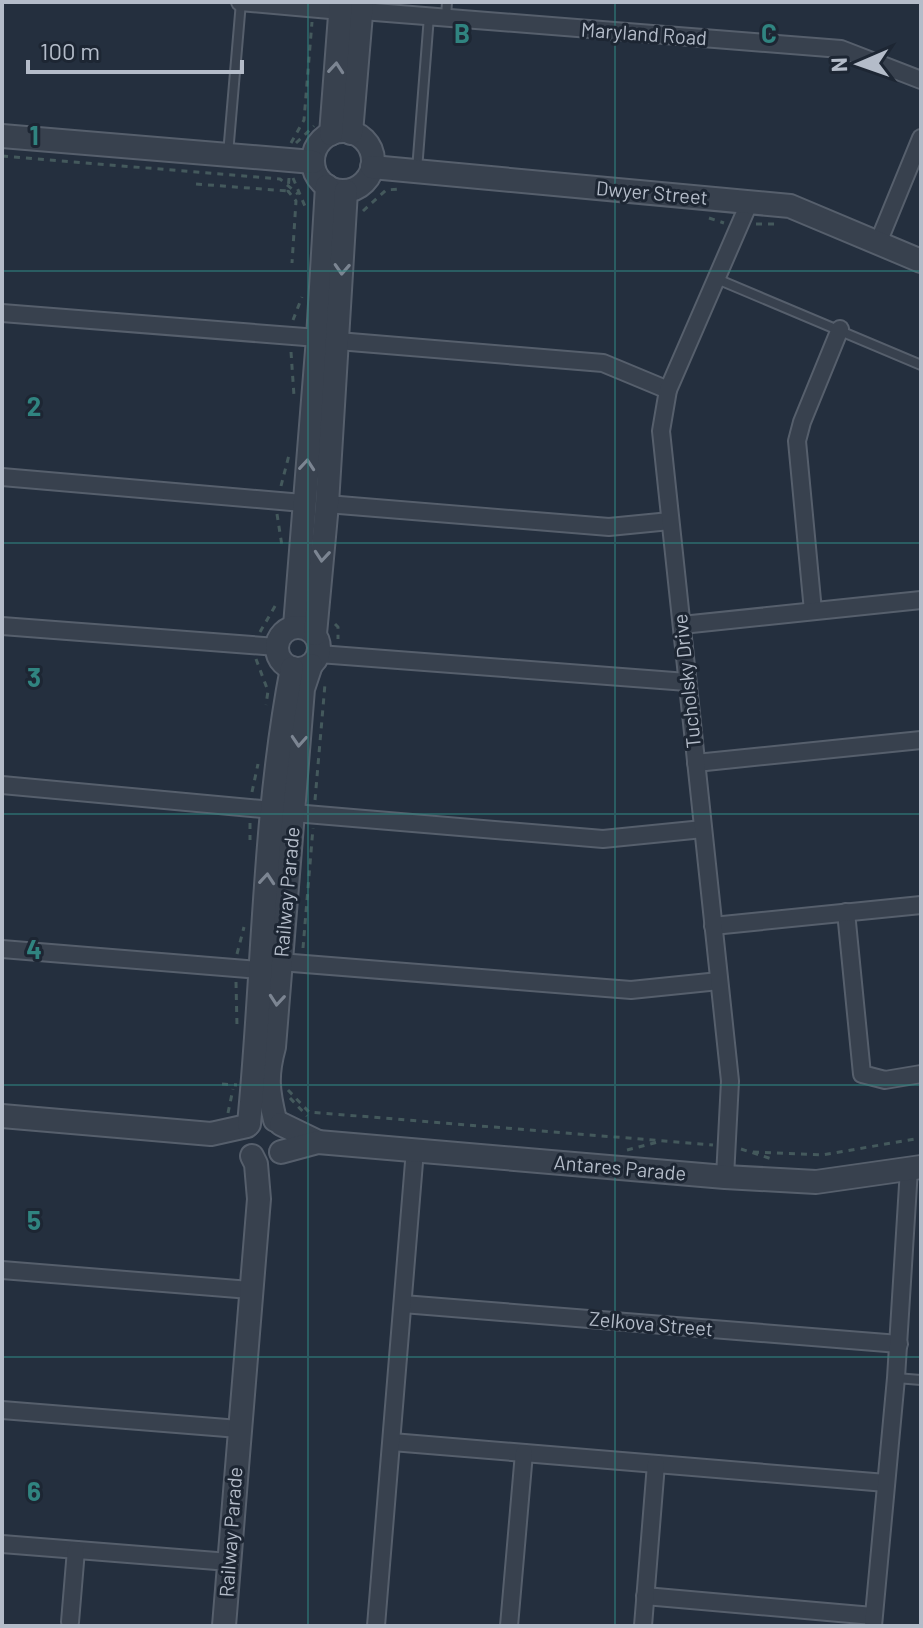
<svg xmlns="http://www.w3.org/2000/svg" width="923" height="1628" font-family="Barlow,sans-serif">
	<style>
		.lines { fill: none; stroke-linecap: round; stroke-linejoin: round }
		.service-casing { stroke: #565f6c; stroke-width: 12 }
		.minor-casing { stroke: #565f6c; stroke-width: 20 }
		.tertiary-casing { stroke: #565f6c; stroke-width: 26 }
		.path { stroke: #44595c; stroke-width: 3; stroke-dasharray: 6 6; stroke-linecap: butt }
		.service { stroke: #38414e; stroke-width: 8 }
		.minor { stroke: #38414e; stroke-width: 16 }
		.tertiary { stroke: #38414e; stroke-width: 22 }
		.oneway { stroke: #7c8592 }
		.grid { fill: none; stroke: #308480; stroke-width: 2; stroke-opacity: 0.55 }
		.labels { text-anchor: middle; stroke-width: 6; stroke-linejoin: round; paint-order: stroke }
		.street-label { font-size: 20px; fill: #b4bcc9; stroke: #1d2633 }
		.grid-label { font-size: 26px; text-anchor: middle; font-weight: bold; fill: #308480; stroke: #1d2633; stroke-width: 6; stroke-linejoin: round; paint-order: stroke }
	</style>
	<rect width="100%" height="100%" fill="#242f3e"/>
	<g class="lines">
		<defs>
			<g id="service">
				<path d="M446 17 447 2"/>
				<path d="M228 154 241 2"/>
				<path d="M417 170 429 16"/>
				<path d="M717 279 921 365"/>
				<path d="M896 1378 921 1380"/>
			</g>
			<g id="minor">
				<path d="M240 2 341 11"/>
				<path d="M362 11 841 49 921 80"/>
				<path d="M878 243 921 138"/>
				<path d="M2 313 318 338"/>
				<path d="M338 341 603 363 668 390"/>
				<path d="M2 477 303 503"/>
				<path d="M327 504 609 527 670 521"/>
				<path d="M813 611 797 441 802 422 840 329"/>
				<path d="M682 625 921 600"/>
				<path d="M2 626 277 647"/>
				<path d="M319 654 687 682"/>
				<path d="M696 763 921 740"/>
				<path d="M2 785 273 810"/>
				<path d="M294 813 603 839 703 829"/>
				<path d="M846 912 862 1074 885 1080 921 1074"/>
				<path d="M713 926 921 905"/>
				<path d="M2 949 260 970"/>
				<path d="M280 962 631 990 719 981"/>
				<path d="M725 1177 730 1081 661 431 668 390 750 201"/>
				<path d="M2 1270 250 1290"/>
				<path d="M403 1304 899 1344"/>
				<path d="M2 1410 239 1429"/>
				<path d="M392 1442 886 1483"/>
				<path d="M2 1544 229 1562"/>
				<path d="M645 1596 873 1616"/>
				<path d="M70 1622 76 1550"/>
				<path d="M376 1626 415 1150"/>
				<path d="M509 1626 524 1453"/>
				<path d="M643 1626 656 1464"/>
				<path d="M873 1626 896 1378 909 1169"/>
			</g>
			<g id="tertiary">
				<circle cx="343" cy="161" r="30"/>
				<path d="M351 133 362 2"/>
				<path d="M331 134 341 2"/>
				<path d="M2 136 313 162"/>
				<path d="M372 167 790 206 921 261"/>
				<path d="M295 626 318 338 327 186"/>
				<circle cx="298" cy="648" r="21"/>
				<path d="M315 634 327 504 346 191"/>
				<path d="M2 1116 211 1134 247 1126"/>
				<path d="M275 1120C268 1091 266 1076 274 1047L303 689 311 665"/>
				<path d="M249 1124C264 972 263 818 292 668"/>
				<path d="M281 1124 318 1142"/>
				<path d="M281 1152 318 1142 725 1177 816 1182 921 1167"/>
				<path d="M224 1626 259 1199 256 1164 252 1156"/>
			</g>
		</defs>
		<use href="#service" class="service-casing"/>
		<use href="#minor" class="minor-casing"/>
		<use href="#tertiary" class="tertiary-casing"/>
		<g class="path">
			<path d="M291 143 304 120 312 22"/>
			<path d="M296 143 314 126"/>
			<path d="M2 156 280 179 298 194"/>
			<path d="M289 178 288 191 296 201 292 263"/>
			<path d="M293 178 307 211"/>
			<path d="M196 184 288 191"/>
			<path d="M363 211 386 190 399 189"/>
			<path d="M709 218 724 223"/>
			<path d="M756 224H780"/>
			<path d="M293 320 302 297"/>
			<path d="M291 352 294 396"/>
			<path d="M281 486 289 455"/>
			<path d="M277 514 282 546"/>
			<path d="M335 624 338 627V639"/>
			<path d="M260 632 278 601"/>
			<path d="M256 659 268 691 266 705"/>
			<path d="M252 792 258 764"/>
			<path d="M315 800 325 684"/>
			<path d="M250 823V840"/>
			<path d="M303 948 313 828"/>
			<path d="M237 954 244 927"/>
			<path d="M236 982 237 1026"/>
			<path d="M222 1084 237 1085"/>
			<path d="M288 1090 309 1112 713 1145"/>
			<path d="M290 1098 307 1116"/>
			<path d="M228 1113 233 1089"/>
			<path d="M741 1149 775 1160"/>
			<path d="M627 1150 658 1142"/>
			<path d="M753 1152 822 1155 921 1138"/>
		</g>
		<use href="#service" class="service"/>
		<use href="#minor" class="minor"/>
		<use href="#tertiary" class="tertiary"/>
	</g>
	<defs><path id="oneway-chevron" d="M-2-3.5L2.5 0L-2 3.5" fill="none" stroke-width="1.6" stroke-linecap="round" stroke-linejoin="round" transform="scale(2)"/></defs>
	<g class="oneway">
		<use href="#oneway-chevron" transform="translate(336 68) rotate(-85)"/>
		<use href="#oneway-chevron" transform="translate(342 269) rotate(93)"/>
		<use href="#oneway-chevron" transform="translate(307 465) rotate(-85)"/>
		<use href="#oneway-chevron" transform="translate(322 556) rotate(95)"/>
		<use href="#oneway-chevron" transform="translate(299 741) rotate(94)"/>
		<use href="#oneway-chevron" transform="translate(267 879) rotate(-85)"/>
		<use href="#oneway-chevron" transform="translate(277 1000) rotate(95)"/>
	</g>
	<path class="grid" d="M308 2V1626M615 2V1626M2 271H921M2 543H921M2 814H921M2 1085H921M2 1357H921"/>
	<g class="labels">
		<g class="street-label">
			<text transform="translate(644 34) rotate(4)" y="7">Maryland Road</text>
			<text transform="translate(652 193) rotate(5)" y="7">Dwyer Street</text>
			<text transform="translate(687 681) rotate(-96)" y="7">Tucholsky Drive</text>
			<text transform="translate(287 892) rotate(-85)" y="7">Railway Parade</text>
			<text transform="translate(620 1168) rotate(5)" y="7">Antares Parade</text>
			<text transform="translate(651 1324) rotate(5)" y="7">Zelkova Street</text>
			<text transform="translate(231 1532) rotate(-86)" y="7">Railway Parade</text>
		</g>
	</g>
	<g class="grid-label">
		<text x="462" y="43">B</text>
		<text x="769" y="43">C</text>
		<text x="34" y="145">1</text>
		<text x="34" y="416">2</text>
		<text x="34" y="687">3</text>
		<text x="34" y="959">4</text>
		<text x="34" y="1230">5</text>
		<text x="34" y="1501">6</text>
	</g>
	<rect width="923" height="1628" fill="none" stroke="#b4bcc9" stroke-width="8"/>
	<g transform="translate(859 64) rotate(268)" stroke="#1d2633" stroke-width="6" paint-order="stroke">
	<path d="M0-6L14 30L0 20L-14 30Z" fill="#b4bcc9"/>
	<text y="-12" font-size="22" font-weight="bold" text-anchor="middle" fill="#b4bcc9">N</text>
	</g>
	<path d="M28 60v12h214v-12" fill="none" stroke="#b4bcc9" stroke-width="4"/>
	<text x="40" y="60" font-size="24" fill="#b4bcc9" stroke="#1d2633" stroke-width="6" paint-order="stroke">100 m</text>
</svg>
